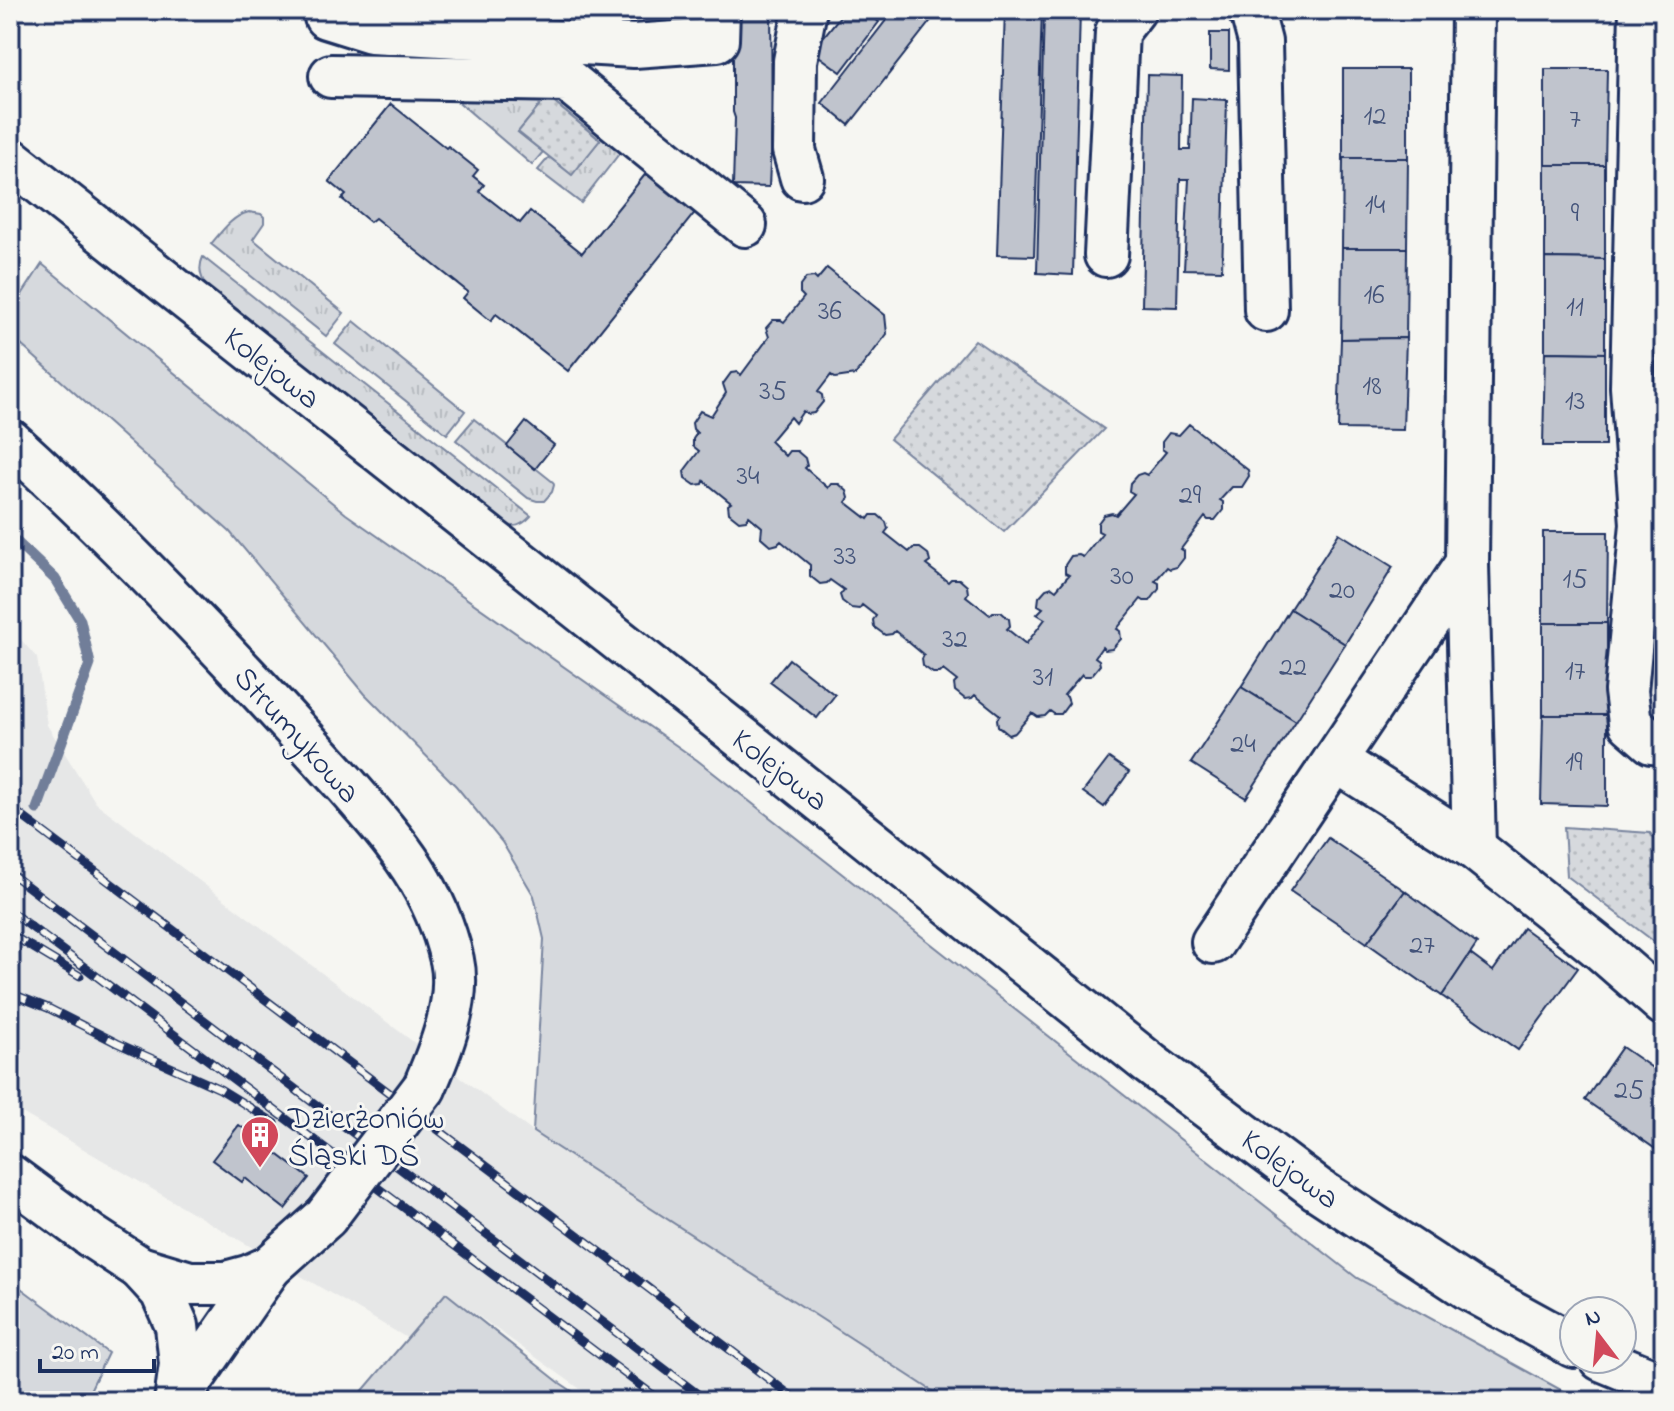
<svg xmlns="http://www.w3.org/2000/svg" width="1674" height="1411" font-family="'Indie Flower',sans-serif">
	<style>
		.built { fill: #e6e7e7 }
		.grass { fill: url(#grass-tufts); stroke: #78849e; stroke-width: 2 }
		.park { fill: url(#park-dots); stroke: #78849e; stroke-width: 2 }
		.garden { fill: #d6d9dd; stroke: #78849e; stroke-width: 2 }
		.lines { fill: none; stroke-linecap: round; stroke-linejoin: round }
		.stream { stroke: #717e99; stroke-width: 11 }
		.building { fill: #c0c4cd; stroke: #1b2f5e; stroke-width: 2 }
		.minor-casing { stroke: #1b2f5e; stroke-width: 48 }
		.minor { stroke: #f6f6f2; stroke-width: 42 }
		.rail-casing { stroke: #1b2f5e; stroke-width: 9 }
		.rail { stroke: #f6f6f2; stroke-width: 6; stroke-dasharray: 18; stroke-linecap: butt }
		.minor-bridge-casing { stroke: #1b2f5e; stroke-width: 48; stroke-linecap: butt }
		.minor-bridge { stroke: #f6f6f2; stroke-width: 42 }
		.labels { text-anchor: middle; stroke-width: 6; stroke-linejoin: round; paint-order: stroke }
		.number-label { font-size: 28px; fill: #44547a }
		.street-label { font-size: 32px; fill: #1b2f5e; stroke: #f6f6f2 }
		.poi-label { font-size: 32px; fill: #1b2f5e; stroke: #f6f6f2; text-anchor: start }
	</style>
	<defs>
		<pattern id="grass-tufts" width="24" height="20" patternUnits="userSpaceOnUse" patternTransform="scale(2)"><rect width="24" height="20" fill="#d6d9dd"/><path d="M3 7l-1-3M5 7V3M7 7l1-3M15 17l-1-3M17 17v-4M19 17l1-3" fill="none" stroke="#b7bbc0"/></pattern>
		<pattern id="park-dots" width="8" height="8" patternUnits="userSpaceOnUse" patternTransform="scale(2)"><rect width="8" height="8" fill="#d6d9dd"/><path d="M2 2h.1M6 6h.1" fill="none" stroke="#b7bbc0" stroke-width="1.8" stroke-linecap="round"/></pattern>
	</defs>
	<rect width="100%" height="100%" fill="#f6f6f2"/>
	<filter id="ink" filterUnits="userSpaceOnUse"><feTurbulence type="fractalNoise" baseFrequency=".0125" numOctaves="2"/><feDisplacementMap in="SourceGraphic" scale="16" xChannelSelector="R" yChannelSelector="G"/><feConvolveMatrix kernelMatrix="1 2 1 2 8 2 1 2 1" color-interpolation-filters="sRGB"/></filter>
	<g filter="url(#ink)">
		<path class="built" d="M10 627 37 658 47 725 96 803 533 1132 948 1401H597L446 1293 407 1338 10 1106Z"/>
		<g class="grass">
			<path d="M440 86 564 89 629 141 581 203 538 170 549 157 572 174 600 140 547 97 518 132 543 152 532 165Z"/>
			<path d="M249 212 261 214 264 217V223L253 239 344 313 326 336 211 244C222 231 232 216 249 212Z"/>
			<path d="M203 257 531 516C523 525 514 530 502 522L306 365 209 291C202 280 197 270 203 257Z"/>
			<path d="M354 321 465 411 447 434 335 344Z"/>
			<path d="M474 419 553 482 554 485 552 492 544 501H537L528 498 456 440Z"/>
		</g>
		<g class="park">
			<path d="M547 97 600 140 572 175 518 132Z"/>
			<path d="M975 340 1104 429 1004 532 890 439Z"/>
			<path d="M1564 827 1650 833 1664 851V949L1567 876Z"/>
		</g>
		<g class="garden">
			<path d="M42 264 346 514 697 760 1357 1278 1581 1401H948L533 1132 544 939 534 896 502 842 456 786 365 694 230 532 10 335V313Z"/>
			<path d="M10 1280 108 1353 85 1401H10Z"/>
			<path d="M446 1293 560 1383 587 1401H354Z"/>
		</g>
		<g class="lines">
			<path class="stream" d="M10 536 55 579 80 620 90 664 37 809"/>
		</g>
		<g class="building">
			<path d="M595 10H643V20L595 19Z"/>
			<path d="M733 10H771L772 119 769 187 733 186 735 118 733 112Z"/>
			<path d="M845 10H863L879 22 841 72 812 51Z"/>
			<path d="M894 10H939L849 125 822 103Z"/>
			<path d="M1005 10H1042L1034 256 997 255Z"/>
			<path d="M1044 10H1080L1073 275 1037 273Z"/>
			<path d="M1210 33H1229V70L1210 69Z"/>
			<rect x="1343" y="69" width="65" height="89"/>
			<path d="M1545 69H1607L1605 165H1545Z"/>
			<path d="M1147 75 1182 76 1181 150H1190L1192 98 1227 100 1222 270 1184 269 1189 179H1180L1177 307 1142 306Z"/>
			<path d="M391 104 446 148 448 146 478 170 473 176 484 185 479 191 520 223 530 211 582 253 652 166 701 205 568 371 496 314 491 321 463 298 468 292 375 218 370 222 342 199 346 195 329 181Z"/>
			<path d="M1343 158H1408L1407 248H1342Z"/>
			<path d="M1545 165H1605V259L1545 258Z"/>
			<path d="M1342 248H1407L1406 338 1341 339Z"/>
			<path d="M1545 258 1605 259V353L1545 352Z"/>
			<path d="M827 268 885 315 887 334 855 375 835 378 831 375 818 392 822 395 823 402 814 413 808 414 803 411 795 423 790 417 770 441 785 456 789 451H797L805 458 807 466 805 468 828 488 831 484H839L847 491 849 498 846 502 868 519 871 515H878L886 522 888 529 885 533 909 552 913 548H920L928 554 930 562 926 565 948 582 951 579H959L967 586 968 593 966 596 990 615 993 612H1001L1009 619 1010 626 1007 629 1026 644 1045 619 1037 614 1043 608 1038 605 1039 597 1046 589 1052 587 1056 590 1069 575 1065 573V565L1071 556 1079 555 1083 557 1102 533 1098 531V523L1104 515 1112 513 1116 515 1134 494 1129 491 1130 483 1137 475 1143 473 1147 475 1166 452 1162 449V442L1169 433 1179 435 1189 424 1248 470 1249 476 1242 487H1232L1220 500 1223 502V510L1215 520H1208L1205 517 1181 549 1184 551V558L1177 567 1170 569 1167 567 1155 581 1159 583V589L1150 601H1144L1141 599 1117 629 1120 631 1121 639 1112 649 1105 650 1102 647 1095 657 1099 660 1100 665 1091 676H1084L1082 674 1064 695 1067 697 1069 703 1061 714H1054L1050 711 1045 716 1038 717 1032 713 1015 733 1009 735 998 726 997 719 1000 715 975 695 972 698 965 699 955 691 954 684 957 681 943 670 940 673H933L923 666 922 659 924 655 895 631 892 634 885 635 874 627 873 620 876 616 862 605 859 609 851 608 842 601 840 595 844 590 830 580 827 583 820 584 810 576V565L781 541 778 544 771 546 761 537 762 527 749 516 746 520 739 521 729 513 728 505 731 503 704 481 703 484 695 485 685 478 684 471 699 451 693 446V439L697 433 693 429 692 423 700 411 711 416 726 393 723 384 731 373 738 372 741 375 769 337 766 328 773 320H781L784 322 804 297 800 293V286L806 278 814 277 817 280Z"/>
			<path d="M1406 338 1403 430 1338 429 1341 339Z"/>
			<path d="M1545 352 1605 353V446H1543Z"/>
			<path d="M526 422 554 445 535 469 507 446Z"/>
			<path d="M1543 532H1608L1607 623H1543Z"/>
			<path d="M1339 533 1393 567 1345 644 1290 609Z"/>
			<path d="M1290 609 1345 644 1296 721 1241 687Z"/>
			<rect x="1543" y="623" width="64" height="92"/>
			<path d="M789 659 835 695 817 718 770 682Z"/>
			<path d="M1241 687 1296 721 1246 798 1191 763Z"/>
			<path d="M1543 715H1607V806L1541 804Z"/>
			<path d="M1109 758 1129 772 1104 807 1083 792Z"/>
			<path d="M1328 838 1405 891 1367 943 1290 891Z"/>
			<path d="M1405 891 1477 944 1442 996 1367 943Z"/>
			<path d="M1523 928 1578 968 1518 1050 1442 996 1470 954 1493 971Z"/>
			<path d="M1622 1047 1664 1076V1140L1657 1150 1585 1100Z"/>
			<path d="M239 1125 309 1178 285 1209 245 1178 242 1182 212 1160Z"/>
		</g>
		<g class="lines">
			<defs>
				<g id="minor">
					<path d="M326 10V17L371 31 634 46 717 40 718 10"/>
					<path d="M1249 10 1252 12 1260 42 1266 310"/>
					<path d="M1641 10 1632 387 1642 524 1626 691 1630 723 1652 742 1664 743"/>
					<path d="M331 76 567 80 745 225"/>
					<path d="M10 159 780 768 1150 1064 1317 1189 1468 1288 1574 1346"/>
					<path d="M802 178 794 150 795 61 805 10"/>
					<path d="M1106 255 1117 32 1134 10"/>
					<path d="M10 441C93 516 171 596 247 677 281 713 313 749 346 785 394 840 435 885 452 960 461 1000 440 1052 424 1088"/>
					<path d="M1467 563 1335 760 1474 848 1467 563 1473 10"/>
					<path d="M1474 848 1601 949 1664 1004"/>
					<path d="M1213 942 1335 760"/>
					<path d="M10 1176 91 1236 140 1268 190 1283H226L248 1277 270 1267 326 1217"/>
					<path d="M140 1268 162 1292 177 1326 181 1364 176 1401"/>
					<path d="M1601 1359 1664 1385"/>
					<path d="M177 1401 270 1267"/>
				</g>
			</defs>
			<use href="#minor" class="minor-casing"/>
			<use href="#minor" class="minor"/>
			<defs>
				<g id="rail">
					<path d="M10 807 798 1401"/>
					<path d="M10 873 707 1401"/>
					<path d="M10 911 661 1401"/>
					<path d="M10 934 80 976"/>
					<path d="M10 993 48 1008 117 1043 220 1089 275 1123"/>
				</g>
			</defs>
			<use href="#rail" class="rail-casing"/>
			<use href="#rail" class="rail"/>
			<defs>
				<path id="minor-bridge" d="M326 1217 424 1088"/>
			</defs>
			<use href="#minor-bridge" class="minor-bridge-casing"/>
			<use href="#minor-bridge" class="minor-bridge"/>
		</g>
	</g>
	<defs>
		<symbol id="building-pin" viewBox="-11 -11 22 30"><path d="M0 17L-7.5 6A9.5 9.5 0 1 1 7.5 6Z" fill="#d1495b" stroke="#f6f6f2"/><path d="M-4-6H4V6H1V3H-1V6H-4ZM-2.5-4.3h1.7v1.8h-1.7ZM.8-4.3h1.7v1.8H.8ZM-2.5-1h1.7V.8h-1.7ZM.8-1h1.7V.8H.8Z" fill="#fff"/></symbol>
	</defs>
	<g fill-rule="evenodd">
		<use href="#building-pin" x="238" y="1113" width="44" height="60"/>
	</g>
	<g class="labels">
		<g class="number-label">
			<text x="1375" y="124">12</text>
			<text x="1575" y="127">7</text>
			<text x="1375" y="213">14</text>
			<text x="1575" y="221">9</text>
			<text x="1374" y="303">16</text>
			<text x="1575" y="315">11</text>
			<text x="830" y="319">36</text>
			<text x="1372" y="394">18</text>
			<text x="773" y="399">35</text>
			<text x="1575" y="409">13</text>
			<text x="748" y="484">34</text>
			<text x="1190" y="503">29</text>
			<text x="845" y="564">33</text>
			<text x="1122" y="584">30</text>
			<text x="1575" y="587">15</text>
			<text x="1342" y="598">20</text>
			<text x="955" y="647">32</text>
			<text x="1293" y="675">22</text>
			<text x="1575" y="679">17</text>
			<text x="1043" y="685">31</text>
			<text x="1243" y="752">24</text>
			<text x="1574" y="770">19</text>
			<text x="1422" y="953">27</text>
			<text x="1629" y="1098">25</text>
		</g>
		<g class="street-label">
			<text transform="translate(273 367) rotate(38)" y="11">Kolejowa</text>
			<text transform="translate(298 734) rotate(48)" y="11">Strumykowa</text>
			<text transform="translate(781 769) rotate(38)" y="11">Kolejowa</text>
			<text transform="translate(1291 1168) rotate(36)" y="11">Kolejowa</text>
		</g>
		<g class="poi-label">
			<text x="288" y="1128">Dzierżoniów<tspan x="288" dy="37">Śląski DŚ</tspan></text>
		</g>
	</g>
	<rect width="1674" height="1411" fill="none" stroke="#f6f6f2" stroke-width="40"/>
	<rect x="20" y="20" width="1634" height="1371" fill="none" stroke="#1b2f5e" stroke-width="3" filter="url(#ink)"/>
	<g transform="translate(1598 1335) rotate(344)"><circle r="38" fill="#f6f6f2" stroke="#9ea6b7" stroke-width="2"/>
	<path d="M0-6L14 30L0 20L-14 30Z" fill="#d1495b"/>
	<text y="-12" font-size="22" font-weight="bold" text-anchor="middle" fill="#1b2f5e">N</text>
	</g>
	<path d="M40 1359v12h114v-12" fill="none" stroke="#1b2f5e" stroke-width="4"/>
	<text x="52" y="1359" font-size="24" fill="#1b2f5e" stroke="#f6f6f2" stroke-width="6" paint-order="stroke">20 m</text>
</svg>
